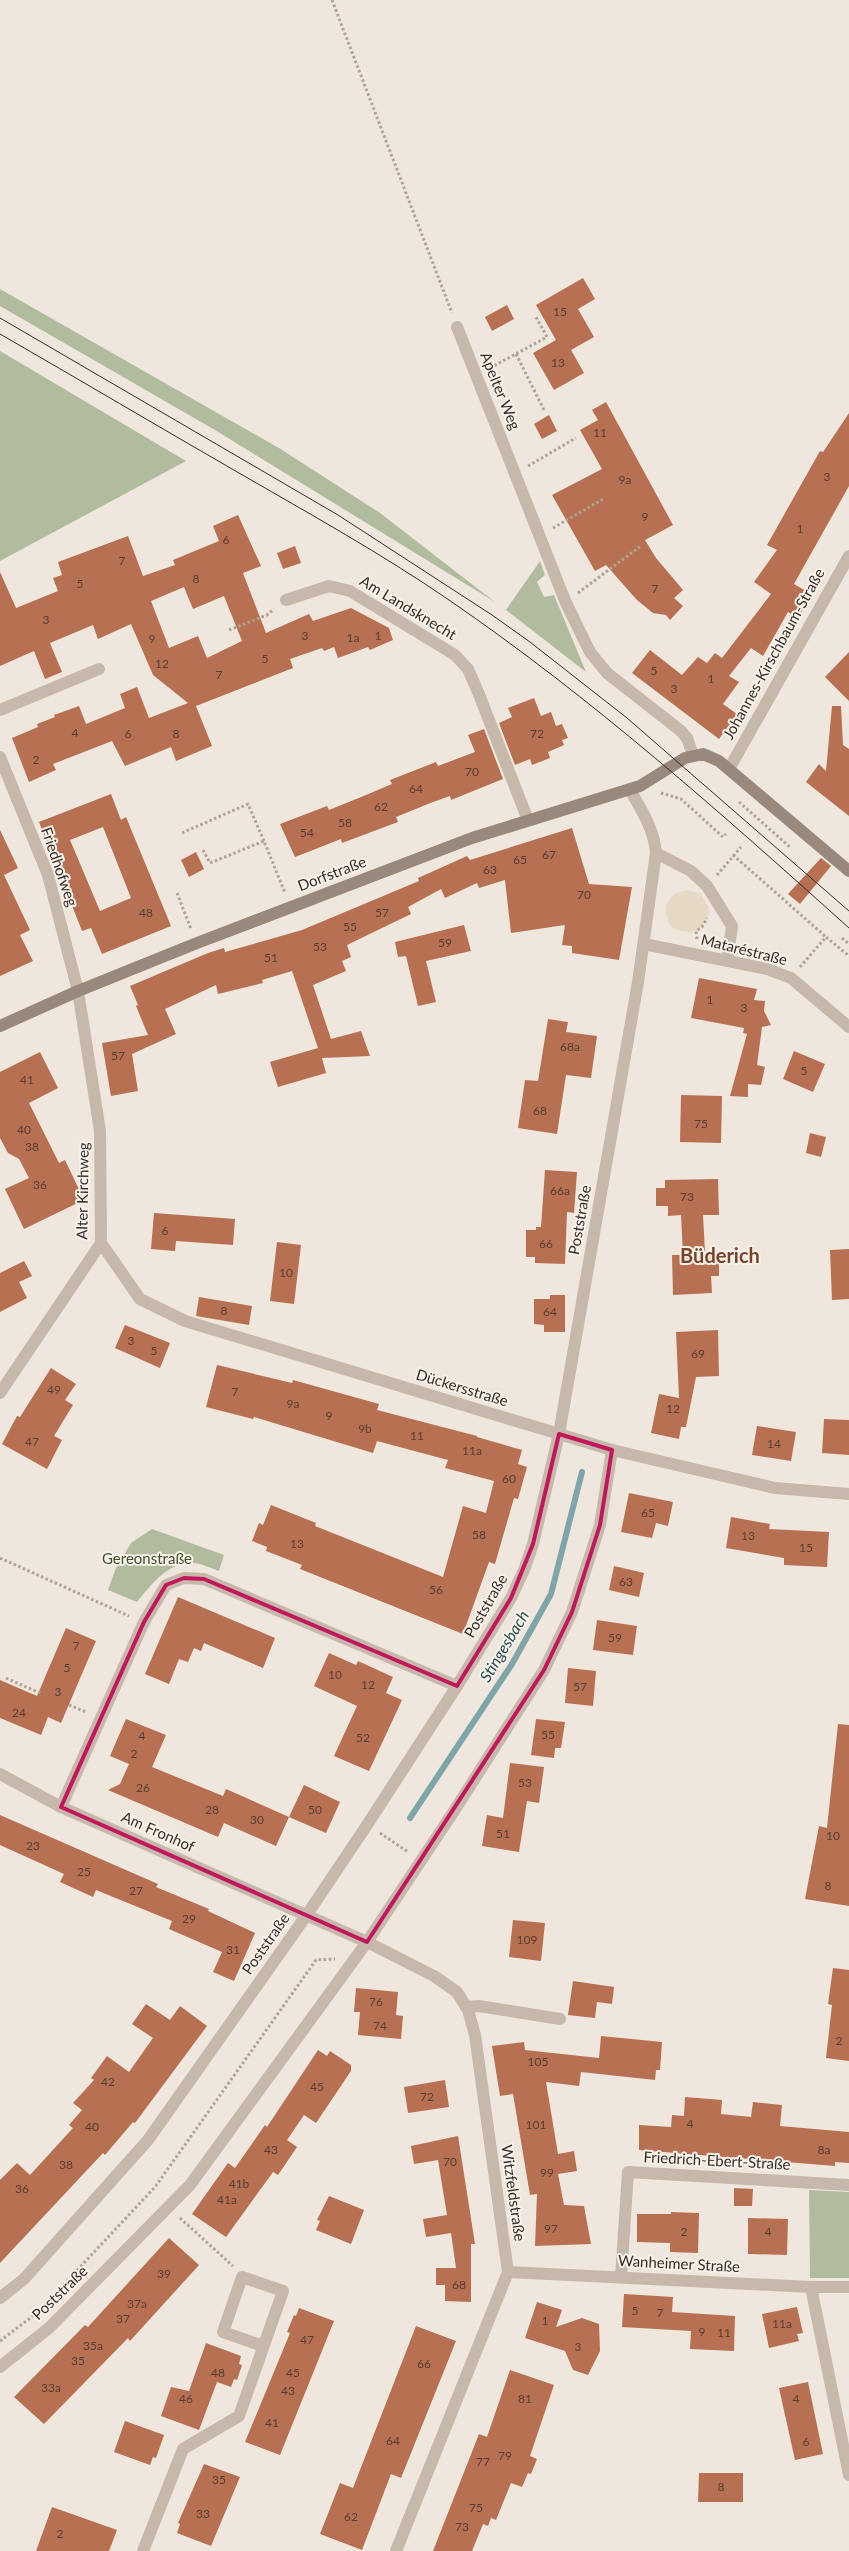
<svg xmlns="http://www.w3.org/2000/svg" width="849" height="2551" font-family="Lato,sans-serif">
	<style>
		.green { fill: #b1bc9e }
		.plaza { fill: #e5d9c5 }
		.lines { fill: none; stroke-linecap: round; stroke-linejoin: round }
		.stream { stroke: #7fa5a9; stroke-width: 6 }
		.building { fill: #b87052; fill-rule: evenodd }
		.path { stroke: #b1a294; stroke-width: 3; stroke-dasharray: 2.5 2.5; stroke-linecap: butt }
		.service { stroke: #c6b8aa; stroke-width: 12 }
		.minor { stroke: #c6b8aa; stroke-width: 12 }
		.secondary { stroke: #99887c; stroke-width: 12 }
		.tram { stroke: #342d29; stroke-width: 1 }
		.marked { fill: none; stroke: #c2185b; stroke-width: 4; stroke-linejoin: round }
		.labels { text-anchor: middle; stroke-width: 4; stroke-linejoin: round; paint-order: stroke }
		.number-label { font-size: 12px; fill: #553e33 }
		.street-label { font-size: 15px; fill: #342d29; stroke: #f7f1e8 }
		.park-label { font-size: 15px; fill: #424f2f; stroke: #f7f1e8 }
		.water-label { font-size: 16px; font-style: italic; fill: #234b51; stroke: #f7f1e8 }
		.district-label { font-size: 20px; font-weight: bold; fill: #79422b; stroke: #f7f1e8 }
	</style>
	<rect width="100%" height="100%" fill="#efe7dd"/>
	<g class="green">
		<path d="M0 289 279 448 380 513 495 602 215 430 0 306Z"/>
		<path d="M0 351 186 461 0 561Z"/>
		<path d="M540 561 545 575 537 582 544 597 554 595 586 672 506 610Z"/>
		<path d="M152 1529 224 1555 219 1571C211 1568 201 1563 192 1563 168 1562 151 1585 137 1602L108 1590 116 1568 131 1543Z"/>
		<path d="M809 2190 849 2192V2278H810Z"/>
	</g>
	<path class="plaza" d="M687 890 701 894 708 906 709 914 702 927 690 933 675 929 670 925 665 912 666 905 674 894Z"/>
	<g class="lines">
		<path class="stream" d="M410 1818 512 1664 551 1594 582 1472"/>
	</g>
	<g class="building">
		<path d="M583 278 595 299 578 309 594 337 571 350 584 373 554 390 533 353 556 340 536 305Z"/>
		<path d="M507 305 514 319 492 331 485 317Z"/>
		<path d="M606 402 673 525 645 540 656 558 683 590 674 598 683 606 670 620 666 615 653 613 637 600 606 565 595 571 552 495 602 469 580 430 598 420 592 410Z"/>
		<path d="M849 413V486L794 584 806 591 802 599 807 602 798 618 788 612 763 656 751 648 729 676 739 682 723 704 737 714 719 739 632 673 650 650 682 675 698 657 707 663 715 653 722 658 771 594 754 582 777 550 767 545 820 451 823 452Z"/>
		<path d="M549 415 557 431 542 439 534 424Z"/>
		<path d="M238 515 261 566 243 573 266 633 309 614 313 621 351 608 389 628 393 640 370 650 368 647 338 658 334 647 324 651 322 648 290 659 293 668 196 706 212 746 176 761 171 747 125 766 112 741 53 764 56 770 29 782 12 738 38 727 37 724 55 717 54 715 79 706 86 724 125 708 120 694 137 687 149 718 188 703 153 675 131 624 98 639 93 625 50 643 62 672 45 679 34 651 0 666V572L16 608 58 591 53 578 62 575 58 562 128 536 143 576 175 565 173 560 219 541 213 526ZM184 587 193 609 224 596 242 641 207 658 198 636 169 648 151 601Z"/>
		<path d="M295 546 301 563 283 569 277 553Z"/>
		<path d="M849 652V701L825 677Z"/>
		<path d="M534 698 541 716 551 712 556 726 562 724 568 738 562 740 564 745 548 752 550 758 532 765 530 759 515 765 499 723 512 717 508 708Z"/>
		<path d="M832 706H841L843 745 849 749V816L806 782 819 764 826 771Z"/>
		<path d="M484 729 503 779 451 800 450 796 433 802 396 817 398 822 342 843 341 839 295 857 280 824 327 806 329 810 366 795 392 784 390 780 436 762 438 766 475 752 468 735Z"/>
		<path d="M111 794 121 820 126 817 171 926 102 954 91 928 82 931 39 822ZM103 827 131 898 100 911 70 840Z"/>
		<path d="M572 828 589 884 632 887 619 960 572 953V946L562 945 565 925 511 933 505 880 479 888 477 883 445 898 441 889 408 907 411 914 347 945 351 957 342 961 346 971 313 985 331 1039 361 1031 370 1056 322 1058 326 1073 278 1087 270 1062 318 1048 292 971 262 980 263 983 218 994 216 985 165 1009 176 1034 132 1054 138 1091 111 1096 102 1043 148 1035 136 1006 138 1005 130 986 208 953 224 948 225 952 302 930 419 881 418 878 467 856 470 860Z"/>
		<path d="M0 830 18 868 4 875 30 930 20 935 33 961 0 976Z"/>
		<path d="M196 852 204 869 189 877 181 860Z"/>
		<path d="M821 858 831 866 800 904 788 894Z"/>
		<path d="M464 925 471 951 426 961 436 1002 418 1006 406 956 398 957 395 942Z"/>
		<path d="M699 978 757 989 754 1000 765 1001 764 1011 771 1025 762 1027 757 1065 765 1067 761 1085 748 1084V1097L730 1096 747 1034 743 1033 744 1028 691 1018Z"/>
		<path d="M548 1019 568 1022 566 1032 597 1036 591 1078 566 1075 557 1134 518 1128 525 1080 538 1081Z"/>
		<path d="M794 1051 825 1064 813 1092 783 1079Z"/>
		<path d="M40 1052 58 1088 29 1103 59 1163 65 1160 84 1200 24 1229 5 1189 29 1178 19 1159 8 1153 0 1138V1072Z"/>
		<path d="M681 1095 722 1096 721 1143 680 1142Z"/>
		<path d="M810 1133 826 1137 821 1157 806 1153Z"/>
		<path d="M545 1170 577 1172 574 1213 567 1212 565 1264 535 1263V1257H526V1230H536V1227H541Z"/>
		<path d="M718 1179 719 1215H703L705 1252H719V1276H711L712 1293 673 1295 672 1255H683L681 1215 668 1216V1206H656V1188H665V1180Z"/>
		<path d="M154 1213 235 1219 233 1245 176 1241 175 1251 151 1249Z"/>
		<path d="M277 1242 301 1245 294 1304 270 1301Z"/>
		<path d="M849 1249V1299L832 1300 830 1250Z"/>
		<path d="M24 1261 32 1276 19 1282 27 1298 0 1312V1273Z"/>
		<path d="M550 1295H565V1332H544V1325L534 1324V1299H550Z"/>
		<path d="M199 1297 252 1306 249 1325 196 1316Z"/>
		<path d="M125 1325 170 1343 160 1368 115 1348Z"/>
		<path d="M718 1330 719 1376 696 1377 686 1427H681L679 1439 651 1433 659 1394 679 1398 676 1332Z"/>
		<path d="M217 1365 292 1383 293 1380 379 1404 377 1410 477 1436V1437L522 1450 518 1464 527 1467 518 1499 514 1498 495 1564 489 1562 463 1634 300 1569 302 1565 266 1551 267 1547 252 1541 259 1523 263 1525 271 1505 316 1523 315 1526 443 1577 463 1506 486 1513 494 1481 445 1468 448 1460 377 1441 373 1453 254 1417 253 1419 206 1407Z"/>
		<path d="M51 1368 76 1384 65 1400 73 1405 54 1436 62 1440 47 1469 2 1444 17 1416 20 1417Z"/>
		<path d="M824 1419 849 1420V1455L822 1453Z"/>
		<path d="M757 1426 796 1432 791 1461 752 1455Z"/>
		<path d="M629 1493 673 1502 668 1526 656 1523 652 1538 621 1532Z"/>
		<path d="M731 1517 770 1524 769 1529 829 1532 827 1567 784 1565V1558L726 1548Z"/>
		<path d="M614 1566 644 1573 639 1597 609 1590Z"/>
		<path d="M178 1597 275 1638 263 1668 204 1643 201 1651 194 1648 188 1662 179 1659 169 1684 145 1674Z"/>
		<path d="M597 1620 637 1626 633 1655 593 1650Z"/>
		<path d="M66 1628 96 1641 61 1723 48 1717 41 1735 0 1718V1680L37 1696Z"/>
		<path d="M329 1653 356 1665 358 1661 393 1677 386 1693 402 1700 369 1771 334 1756 357 1706 314 1686Z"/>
		<path d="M568 1668 596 1671 593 1706 565 1703Z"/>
		<path d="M126 1719 166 1735 152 1767 223 1796 226 1789 289 1817 276 1846 224 1823 218 1837 108 1790 120 1784 129 1764 110 1756Z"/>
		<path d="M536 1719 565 1722 561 1748H555L554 1758 531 1755Z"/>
		<path d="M838 1724 849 1725V1906L805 1899 819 1826 827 1828Z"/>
		<path d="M510 1763 544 1767 539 1803 527 1801 519 1852 482 1846 487 1815 503 1818Z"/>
		<path d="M304 1785 340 1802 326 1833 289 1817Z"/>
		<path d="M0 1815 158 1884 156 1887 209 1909 208 1911 255 1933 234 1981 213 1972 222 1952 169 1929 172 1921 96 1890 93 1897 60 1882 64 1874 0 1845Z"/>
		<path d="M513 1920 545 1923 541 1961 509 1957Z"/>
		<path d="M833 1968 849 1970V2061L826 2058 832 2005 828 2004Z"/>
		<path d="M573 1981 614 1987 612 2004 597 2002 595 2018 568 2015Z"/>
		<path d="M356 1988 398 1992 396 2015 403 2016 401 2039 358 2035 360 2012H354Z"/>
		<path d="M146 2004 170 2020 180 2006 207 2026 135 2123 133 2122 105 2155 103 2153 0 2263V2180L17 2163 30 2175 73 2128 69 2125 82 2110 73 2103 94 2080 91 2078 107 2056 129 2072 153 2038 132 2024Z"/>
		<path d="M601 2036 662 2042 660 2070H656L655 2080 581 2072 579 2086 546 2082 558 2154 574 2151 577 2171 558 2174 564 2205 584 2206 591 2244 535 2246 537 2194 530 2195 513 2094 500 2096 492 2046 524 2042 525 2050 599 2058Z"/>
		<path d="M318 2050 327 2056 330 2051 351 2065V2071L316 2123 304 2115 287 2140 297 2147 278 2175 273 2172 226 2237 192 2214 228 2163 235 2168 265 2125 267 2127Z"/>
		<path d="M445 2080 449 2107 408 2113 404 2087Z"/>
		<path d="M685 2097 722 2100 721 2114 751 2117 753 2102 782 2105 780 2126 849 2132V2163L835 2162V2166L639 2150V2125L671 2127 672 2115 684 2116Z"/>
		<path d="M458 2136 475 2244H471V2302L445 2301V2285H436V2268H456L451 2233 426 2237 423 2219 447 2215 438 2160 414 2164 411 2146Z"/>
		<path d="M734 2188 753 2189 752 2206H734Z"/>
		<path d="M329 2196 364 2210 351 2244 316 2230 320 2221 317 2220Z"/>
		<path d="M671 2212 699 2213 698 2253 670 2252V2243L637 2242V2214H671Z"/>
		<path d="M748 2218 788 2219 787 2255 748 2254Z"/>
		<path d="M169 2238 199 2265 130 2341 128 2338 44 2424 14 2397 85 2325 88 2327Z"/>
		<path d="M624 2294 673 2297 672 2312 735 2316 734 2351 690 2349 691 2331 622 2327Z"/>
		<path d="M537 2302 562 2310 556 2327 582 2318 599 2324 600 2351 588 2375 573 2370 565 2351 525 2338Z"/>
		<path d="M797 2307 803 2333 797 2334 799 2341 769 2348 762 2314Z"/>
		<path d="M299 2308 334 2321 280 2455 245 2442 290 2333 287 2332 294 2315 296 2316Z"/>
		<path d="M416 2326 456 2341 401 2478 391 2474 362 2550 320 2534 340 2483 353 2488Z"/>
		<path d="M206 2343 241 2356 239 2364 242 2365 237 2380 234 2379 231 2387 217 2382 199 2430 161 2416 171 2387 189 2391Z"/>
		<path d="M510 2370 554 2385 530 2456 537 2459 531 2474 528 2473 522 2487 511 2483 496 2520 491 2518 488 2526 483 2524 472 2551H433L479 2434 487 2437Z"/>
		<path d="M808 2382 823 2454 795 2460 779 2388Z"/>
		<path d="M125 2421 164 2435 156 2458 153 2457 150 2465 114 2452Z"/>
		<path d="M204 2464 240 2477 211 2546 177 2533 180 2524 178 2523Z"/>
		<path d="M699 2473H743V2502H698Z"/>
		<path d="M52 2507 117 2530 109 2551H36Z"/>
	</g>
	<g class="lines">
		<g class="path">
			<path d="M332 0 452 313"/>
			<path d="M516 354 545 412"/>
			<path d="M490 368 547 337 536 317"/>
			<path d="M528 466 576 438"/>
			<path d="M553 528 605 498"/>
			<path d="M578 593 642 545"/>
			<path d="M229 630 267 615 274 609"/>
			<path d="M661 793 681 799 723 837 726 834"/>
			<path d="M739 802 791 848"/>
			<path d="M182 833 248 804 264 841"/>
			<path d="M203 850 210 863 264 841 285 893"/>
			<path d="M733 855 826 937"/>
			<path d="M717 875 741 847"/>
			<path d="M177 893 191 929"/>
			<path d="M842 938 849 944"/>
			<path d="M697 939 696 931 702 927 707 918"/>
			<path d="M800 967 826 937 849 956"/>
			<path d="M0 1558 129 1616"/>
			<path d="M6 1678 42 1694"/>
			<path d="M69 1705 86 1712"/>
			<path d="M380 1833 408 1852"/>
			<path d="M180 2218 233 2266"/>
			<path d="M0 2341 37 2313 155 2187 316 1960 335 1959"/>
		</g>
		<path class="service" d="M466 2007 479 2006 560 2019"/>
		<g class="minor">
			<path d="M457 327 566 603 590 652 607 673 681 731 687 738 693 755"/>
			<path d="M286 600 329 586 350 591 455 655 468 669 478 692 528 820"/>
			<path d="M0 710 99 669"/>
			<path d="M0 757 48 875 78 991 100 1131 101 1243 0 1393"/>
			<path d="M729 769 849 556"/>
			<path d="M656 853 691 871 707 886 732 926 727 961"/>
			<path d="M644 944 767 969 791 978 849 1027"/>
			<path d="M101 1243 140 1299 185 1321 612 1450 775 1488 849 1494"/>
			<path d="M0 1774 61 1807 367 1942 434 1976 457 1992 468 2010 475 2035 508 2272 396 2551"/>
			<path d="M61 1807 144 1622 166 1585 184 1578 204 1579 457 1686"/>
			<path d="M508 2272 811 2287H849"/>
			<path d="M621 2277 628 2172 849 2185"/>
			<path d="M811 2287 849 2475"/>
			<path d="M0 2298 24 2279 148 2140 306 1916 367 1825 457 1686 511 1598 524 1570 533 1544 559 1434 638 982 656 853C654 829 642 811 630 790"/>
			<path d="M0 2367 49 2328 190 2185 367 1942 454 1811 544 1670 572 1612 600 1525 612 1450"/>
			<path d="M143 2551 183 2449 239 2416 283 2291 242 2277 223 2332 263 2346"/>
		</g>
		<path class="secondary" d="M0 1026 78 991 197 943 472 838 640 786 685 758 703 754 719 761 849 871"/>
		<g class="tram">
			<path d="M0 318 338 515 492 615 530 642 627 718 849 911"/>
			<path d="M0 334C80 380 159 427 239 473 310 514 382 554 449 600 592 698 721 813 849 928"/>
		</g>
	</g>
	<path class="marked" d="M559 1434 612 1450 600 1525 572 1612 544 1670 367 1942 61 1807 144 1622 166 1585 184 1578 204 1579 457 1686 511 1598 533 1544Z"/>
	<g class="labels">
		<g class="number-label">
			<text x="560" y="316">15</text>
			<text x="558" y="367">13</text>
			<text x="600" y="437">11</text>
			<text x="827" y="481">3</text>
			<text x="625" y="484">9a</text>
			<text x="645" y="521">9</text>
			<text x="800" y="533">1</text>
			<text x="226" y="544">6</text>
			<text x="122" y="565">7</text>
			<text x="196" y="583">8</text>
			<text x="80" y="588">5</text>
			<text x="655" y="593">7</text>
			<text x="46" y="624">3</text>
			<text x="305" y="640">3</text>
			<text x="378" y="640">1</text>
			<text x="353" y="642">1a</text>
			<text x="152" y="643">9</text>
			<text x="265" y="663">5</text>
			<text x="162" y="668">12</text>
			<text x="654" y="675">5</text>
			<text x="219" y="679">7</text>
			<text x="711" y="683">1</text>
			<text x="674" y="693">3</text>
			<text x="75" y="737">4</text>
			<text x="128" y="738">6</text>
			<text x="176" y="738">8</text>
			<text x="537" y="738">72</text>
			<text x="36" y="764">2</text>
			<text x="472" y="776">70</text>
			<text x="416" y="793">64</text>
			<text x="381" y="811">62</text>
			<text x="345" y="827">58</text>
			<text x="307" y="837">54</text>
			<text x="549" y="859">67</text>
			<text x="520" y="864">65</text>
			<text x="490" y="874">63</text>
			<text x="584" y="899">70</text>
			<text x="146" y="917">48</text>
			<text x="382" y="917">57</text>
			<text x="350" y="931">55</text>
			<text x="445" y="947">59</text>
			<text x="320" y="951">53</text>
			<text x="271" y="962">51</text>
			<text x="710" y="1004">1</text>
			<text x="744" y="1012">3</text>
			<text x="570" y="1051">68a</text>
			<text x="118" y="1060">57</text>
			<text x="804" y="1075">5</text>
			<text x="27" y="1084">41</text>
			<text x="540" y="1115">68</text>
			<text x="701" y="1128">75</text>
			<text x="24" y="1134">40</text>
			<text x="32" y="1151">38</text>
			<text x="40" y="1189">36</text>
			<text x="560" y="1195">66a</text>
			<text x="687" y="1201">73</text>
			<text x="165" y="1235">6</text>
			<text x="546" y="1248">66</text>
			<text x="286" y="1277">10</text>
			<text x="224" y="1315">8</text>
			<text x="550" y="1316">64</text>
			<text x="131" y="1345">3</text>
			<text x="154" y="1355">5</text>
			<text x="698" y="1358">69</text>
			<text x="54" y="1394">49</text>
			<text x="235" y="1396">7</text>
			<text x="293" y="1408">9a</text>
			<text x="673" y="1413">12</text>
			<text x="329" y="1420">9</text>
			<text x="365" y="1433">9b</text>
			<text x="417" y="1440">11</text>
			<text x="32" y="1446">47</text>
			<text x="774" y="1448">14</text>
			<text x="472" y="1455">11a</text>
			<text x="509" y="1483">60</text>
			<text x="648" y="1517">65</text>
			<text x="479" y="1539">58</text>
			<text x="748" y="1540">13</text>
			<text x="297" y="1548">13</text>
			<text x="806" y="1552">15</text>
			<text x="626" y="1586">63</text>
			<text x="436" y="1594">56</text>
			<text x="615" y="1642">59</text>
			<text x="76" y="1650">7</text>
			<text x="67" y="1672">5</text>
			<text x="335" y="1679">10</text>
			<text x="368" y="1689">12</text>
			<text x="580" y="1691">57</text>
			<text x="58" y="1696">3</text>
			<text x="19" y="1717">24</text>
			<text x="548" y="1739">55</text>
			<text x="142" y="1740">4</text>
			<text x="363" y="1742">52</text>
			<text x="134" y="1758">2</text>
			<text x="525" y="1787">53</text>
			<text x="143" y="1792">26</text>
			<text x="212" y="1814">28</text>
			<text x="315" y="1814">50</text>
			<text x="257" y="1824">30</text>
			<text x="503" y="1838">51</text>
			<text x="833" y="1840">10</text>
			<text x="33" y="1850">23</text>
			<text x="84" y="1876">25</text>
			<text x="828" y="1890">8</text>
			<text x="136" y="1895">27</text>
			<text x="189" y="1923">29</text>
			<text x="527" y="1944">109</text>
			<text x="233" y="1954">31</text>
			<text x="376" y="2006">76</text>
			<text x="380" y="2030">74</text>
			<text x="839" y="2045">2</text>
			<text x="538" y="2066">105</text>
			<text x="108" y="2086">42</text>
			<text x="317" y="2091">45</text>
			<text x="427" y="2101">72</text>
			<text x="690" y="2128">4</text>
			<text x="536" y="2129">101</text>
			<text x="92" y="2131">40</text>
			<text x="271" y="2154">43</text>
			<text x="824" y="2154">8a</text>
			<text x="450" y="2166">70</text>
			<text x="66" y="2169">38</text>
			<text x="547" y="2177">99</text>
			<text x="239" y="2188">41b</text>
			<text x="22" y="2193">36</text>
			<text x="227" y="2204">41a</text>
			<text x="551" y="2233">97</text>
			<text x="684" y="2236">2</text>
			<text x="768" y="2236">4</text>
			<text x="164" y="2278">39</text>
			<text x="459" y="2289">68</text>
			<text x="137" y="2308">37a</text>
			<text x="635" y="2315">5</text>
			<text x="660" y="2317">7</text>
			<text x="123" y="2323">37</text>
			<text x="545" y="2325">1</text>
			<text x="782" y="2328">11a</text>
			<text x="702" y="2336">9</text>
			<text x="724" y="2337">11</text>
			<text x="307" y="2344">47</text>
			<text x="93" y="2350">35a</text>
			<text x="578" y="2351">3</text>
			<text x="78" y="2365">35</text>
			<text x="424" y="2368">66</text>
			<text x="218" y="2377">48</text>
			<text x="293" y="2377">45</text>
			<text x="51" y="2392">33a</text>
			<text x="288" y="2395">43</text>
			<text x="186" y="2403">46</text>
			<text x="525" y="2403">81</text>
			<text x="796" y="2403">4</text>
			<text x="272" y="2427">41</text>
			<text x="393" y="2445">64</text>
			<text x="806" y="2446">6</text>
			<text x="505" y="2460">79</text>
			<text x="483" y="2466">77</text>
			<text x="219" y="2484">35</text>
			<text x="721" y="2491">8</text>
			<text x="476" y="2512">75</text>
			<text x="203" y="2518">33</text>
			<text x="351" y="2521">62</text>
			<text x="462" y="2531">73</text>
			<text x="60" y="2538">2</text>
		</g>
		<g class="street-label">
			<text transform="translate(500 391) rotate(68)" y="5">Apelter Weg</text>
			<text transform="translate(408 608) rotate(31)" y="5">Am Landsknecht</text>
			<text transform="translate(774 654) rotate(-61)" y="5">Johannes-Kirschbaum-Straße</text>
			<text transform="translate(59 867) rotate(71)" y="5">Friedhofweg</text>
			<text transform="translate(332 874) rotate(-21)" y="5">Dorfstraße</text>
			<text transform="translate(744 950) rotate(14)" y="5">Mataréstraße</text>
			<text transform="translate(83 1191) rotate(-89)" y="5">Alter Kirchweg</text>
			<text transform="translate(580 1220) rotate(-80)" y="5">Poststraße</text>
			<text transform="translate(462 1388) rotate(17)" y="5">Dückersstraße</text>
			<text transform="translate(486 1606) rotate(-60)" y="5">Poststraße</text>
			<text transform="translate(158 1832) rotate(24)" y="5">Am Fronhof</text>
			<text transform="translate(266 1944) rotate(-55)" y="5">Poststraße</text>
			<text transform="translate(717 2161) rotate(3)" y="5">Friedrich-Ebert-Straße</text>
			<text transform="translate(513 2193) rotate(82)" y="5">Witzfeldstraße</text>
			<text transform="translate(679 2264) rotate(3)" y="5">Wanheimer Straße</text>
			<text transform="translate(60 2293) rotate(-44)" y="5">Poststraße</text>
		</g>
		<g class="park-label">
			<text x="147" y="1564">Gereonstraße</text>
		</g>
		<g class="water-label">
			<text transform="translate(504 1646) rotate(-59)" y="6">Stingesbach</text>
		</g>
		<g class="district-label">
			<text x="720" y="1263">Büderich</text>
		</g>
	</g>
</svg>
